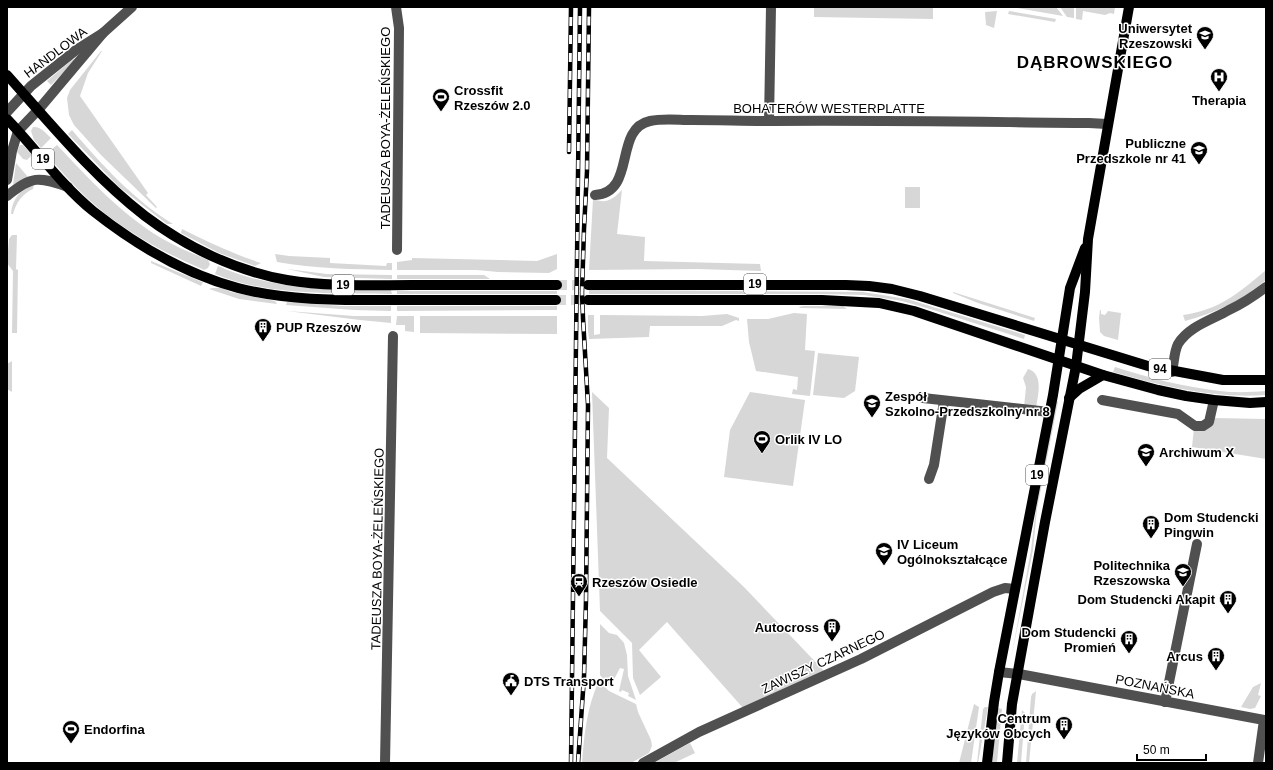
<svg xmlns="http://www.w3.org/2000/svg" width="1273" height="770" font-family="Helvetica,sans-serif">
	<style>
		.green { fill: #d7d7d7 }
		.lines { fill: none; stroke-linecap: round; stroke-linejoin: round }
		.major-tunnel { stroke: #d9d9d9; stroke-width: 10; stroke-dasharray: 10 5; stroke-linecap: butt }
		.minor { stroke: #505050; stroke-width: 10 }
		.major { stroke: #000; stroke-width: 10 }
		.rail-casing { stroke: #000; stroke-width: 4.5 }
		.rail { stroke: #fff; stroke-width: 3; stroke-dasharray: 9; stroke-linecap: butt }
		.labels { text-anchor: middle; stroke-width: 3; stroke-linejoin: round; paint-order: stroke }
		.shield { fill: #fff; stroke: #4c4c4c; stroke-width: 1 }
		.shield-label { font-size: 12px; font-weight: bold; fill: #000 }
		.poi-label { font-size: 13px; font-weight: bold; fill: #000; stroke: #fff; text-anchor: start }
		.street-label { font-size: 13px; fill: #000; stroke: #fff }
		.district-label { font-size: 17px; font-weight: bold; letter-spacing: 1px; fill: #000; stroke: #fff }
	</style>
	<rect width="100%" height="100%" fill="#fff"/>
	<g class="green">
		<path d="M814 7H933V19L814 17Z"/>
		<path d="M1011 7H1056L1063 16 1012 7Z"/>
		<path d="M1060 7H1074V18L1067 17Z"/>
		<path d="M1076 7H1115L1114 14 1110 13 1105 15 1083 11 1082 20 1076 19Z"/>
		<path d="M997 11 994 28 986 25 985 12Z"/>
		<path d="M1009 11 1056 19 1055 22 1008 14Z"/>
		<path d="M101 51H102L88 73 80 96 148 193 146 195 157 207 156 208 101 155 74 125 69 115 67 98 70 90Z"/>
		<path d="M73 59 75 61 51 85 47 81Z"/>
		<path d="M33 127C40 126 46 133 51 138L41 148 34 140 31 131Z"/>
		<path d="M72 130C101 164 135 201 173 224H167L119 187 68 134Z"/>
		<path d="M20 145H23L32 155 27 160 23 159 17 152Z"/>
		<path d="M57 145C89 179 120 213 161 238 176 247 192 253 208 260L210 264 208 268 204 270 200 268C160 251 121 229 88 199 73 185 60 170 46 154Z"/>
		<path d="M16 163 28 177 13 185Z"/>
		<path d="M34 184 33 189C22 194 16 203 13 214H11C13 197 20 191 34 184Z"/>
		<rect x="905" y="187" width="15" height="21"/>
		<path d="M622 190 617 234 645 237 644 261 760 264 761 271 697 269 589 270 593 199C606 204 612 200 622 190Z"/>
		<path d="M182 229C208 242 233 254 261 263L255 266 219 253 181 233Z"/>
		<path d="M12 235H17L16 269 18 270 17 333H12L13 271 7 263 9 239Z"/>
		<path d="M275 254 289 256 330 258V263L386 266 387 263H392V270C353 269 315 269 277 262Z"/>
		<path d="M557 254V269L549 273 498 272 477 270H397V262L412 260V258L537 261Z"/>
		<path d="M151 261 202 282H203L201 286 151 263Z"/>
		<path d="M218 266C275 291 331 290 391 290L392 294C336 293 266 296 215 274Z"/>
		<path d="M287 269 327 274 392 275V279L324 277Z"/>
		<path d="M1266 270V280C1242 300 1216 313 1185 321L1183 315C1219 310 1239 293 1266 270Z"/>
		<path d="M397 275H484L490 279H397Z"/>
		<path d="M212 288H222L231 292 275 301 277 304 239 299 209 289Z"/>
		<path d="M589 290 863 292 907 299 1025 335 1024 339 930 309 902 301 864 295 821 294H589Z"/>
		<rect x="397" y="291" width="160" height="3"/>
		<path d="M953 292 1035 318 1034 321 978 303 953 293Z"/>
		<path d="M287 302 343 306H391V311L354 310 286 305Z"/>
		<path d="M397 306H557V310L397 311Z"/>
		<path d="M803 306H843L847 309 800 308 799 307Z"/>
		<path d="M1100 310H1101V314L1105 315 1108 311 1121 313 1118 340 1104 336 1100 332 1099 318Z"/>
		<path d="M287 311 354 316H391V323L360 320Z"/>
		<path d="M794 313 807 314 805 350 815 351 810 396 792 394 793 389 797 390 798 377 756 371 749 342 747 319H768Z"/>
		<path d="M727 314 739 318V321L736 320 722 326H650L649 337 589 339 588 330V315H594V335L600 334V315L702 316Z"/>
		<path d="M397 316H414V332L405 331V325H396Z"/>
		<path d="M420 316H557V334L420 333Z"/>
		<path d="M818 353 859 357 855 391 844 398 813 395Z"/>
		<path d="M12 361V392L7 389V364Z"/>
		<path d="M1115 367C1149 378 1184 387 1220 391 1235 393 1251 392 1266 391V395C1214 399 1163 386 1113 372Z"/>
		<path d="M1028 369C1044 374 1038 395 1036 408L1024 407 1026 387 1023 378Z"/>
		<path d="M592 392 609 408 607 458 744 587 826 673 743 708 667 622 639 650 661 677 640 695 633 678 632 643 600 611Z"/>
		<path d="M750 392 805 400 793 486 724 477 730 430Z"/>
		<path d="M1056 401 1058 402 1037 509 1033 550 1011 659 1031 550 1036 509Z"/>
		<path d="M1213 418 1266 419V459L1192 447 1194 428Z"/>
		<path d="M600 624 609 633 617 635 624 643 627 655 628 676 636 700 628 696 629 693 622 690 621 692 619 691 624 669 620 668 610 687 600 675Z"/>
		<path d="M599 681 609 691 636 704 638 712 651 740 652 746 649 753 631 763H582C584 735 587 706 599 681Z"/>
		<path d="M1261 683 1258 695 1261 696 1255 708 1250 709 1241 707 1253 687Z"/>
		<path d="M1036 691 1029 763H1026L1031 697 1032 694Z"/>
		<path d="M974 704 979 707 971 763H959Z"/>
		<path d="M985 707H988L978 763H977L983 709Z"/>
		<path d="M998 708 1002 709 997 763H992Z"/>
		<path d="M1022 710 1025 713 1021 763H1017Z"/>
		<path d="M690 743 695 753 674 763H654Z"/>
	</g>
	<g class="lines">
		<g class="major-tunnel">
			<path d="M557 285H588"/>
			<path d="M556 300H588"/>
		</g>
		<g class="minor">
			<path d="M396 7 399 28 397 250"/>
			<path d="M7 112 31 86 76 50 103 33 132 7"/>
			<path d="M769 121 771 7"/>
			<path d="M7 180 12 151 18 131 39 109 103 33"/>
			<path d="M595 195C637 192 613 129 650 121 663 118 678 120 692 120 718 120 745 121 771 121 877 120 983 122 1089 123L1107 124"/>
			<path d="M7 196C32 176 38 176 68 187"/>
			<path d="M1172 372C1174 363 1174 352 1178 344 1189 326 1212 320 1229 310 1242 304 1254 296 1266 287"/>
			<path d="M923 398 1049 412"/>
			<path d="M1102 400 1178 414 1195 426H1203L1209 422 1214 400"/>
			<path d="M929 479 934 465 944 401"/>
			<path d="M999 672 1019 674 1264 720 1258 763"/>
			<path d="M1165 702 1197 544"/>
			<path d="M385 763 393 336"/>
			<path d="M643 763 699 732 861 659 993 592 1005 588 1015 589"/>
		</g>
		<g class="major">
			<path d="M7 75C50 123 93 176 145 216 186 247 236 271 287 280 328 287 371 285 412 285 460 285 508 285 557 285"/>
			<path d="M7 119C36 149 60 184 93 211 136 245 185 274 238 288 292 302 348 300 403 300 454 300 505 300 556 300"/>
			<path d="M588 285H846L869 286 892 289 920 296 1148 366 1223 380H1266"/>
			<path d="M588 300H822L879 303 914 311 1103 375 1158 390 1186 396 1214 400 1250 403 1266 402"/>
			<path d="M1069 398 1079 389 1103 375"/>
			<path d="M987 763 994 702 999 672 1053 395 1070 288 1085 248"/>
			<path d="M1007 763 1012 704 1045 522 1076 366 1085 292 1088 239 1129 7"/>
		</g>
		<defs>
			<g id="rail">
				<path d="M569 152 571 7"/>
				<path d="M571 763 580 7"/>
				<path d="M578 763 584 677 586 600 588 405 583 318 582 293 584 229 587 171 589 7"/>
			</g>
		</defs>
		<use href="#rail" class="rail-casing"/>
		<use href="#rail" class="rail"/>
	</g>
	<defs>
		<symbol id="university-pin" viewBox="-11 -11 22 30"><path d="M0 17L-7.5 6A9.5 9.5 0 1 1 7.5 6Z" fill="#000" stroke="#fff"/><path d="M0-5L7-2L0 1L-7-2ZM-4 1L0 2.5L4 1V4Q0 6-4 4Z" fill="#fff"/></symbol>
		<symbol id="hospital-pin" viewBox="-11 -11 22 30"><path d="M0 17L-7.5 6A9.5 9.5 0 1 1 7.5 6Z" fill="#000" stroke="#fff"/><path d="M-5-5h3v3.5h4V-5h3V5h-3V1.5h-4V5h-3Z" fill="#fff"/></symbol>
		<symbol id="stadium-pin" viewBox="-11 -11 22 30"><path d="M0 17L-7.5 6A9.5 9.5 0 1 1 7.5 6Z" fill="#000" stroke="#fff"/><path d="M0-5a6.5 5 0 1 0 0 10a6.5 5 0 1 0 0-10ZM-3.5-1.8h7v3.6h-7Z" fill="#fff"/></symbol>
		<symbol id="school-pin" viewBox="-11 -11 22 30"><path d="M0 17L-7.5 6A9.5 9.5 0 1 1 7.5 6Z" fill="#000" stroke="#fff"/><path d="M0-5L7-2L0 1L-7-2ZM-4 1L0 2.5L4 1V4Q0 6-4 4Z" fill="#fff"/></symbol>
		<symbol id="building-pin" viewBox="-11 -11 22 30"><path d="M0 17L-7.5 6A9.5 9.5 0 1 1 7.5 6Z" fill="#000" stroke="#fff"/><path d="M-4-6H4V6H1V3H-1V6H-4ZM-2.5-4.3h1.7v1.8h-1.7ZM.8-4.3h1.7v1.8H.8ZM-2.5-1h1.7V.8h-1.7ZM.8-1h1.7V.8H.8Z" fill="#fff"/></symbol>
		<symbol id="station-pin" viewBox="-11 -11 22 30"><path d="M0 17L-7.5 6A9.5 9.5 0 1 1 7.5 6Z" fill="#000" stroke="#fff"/><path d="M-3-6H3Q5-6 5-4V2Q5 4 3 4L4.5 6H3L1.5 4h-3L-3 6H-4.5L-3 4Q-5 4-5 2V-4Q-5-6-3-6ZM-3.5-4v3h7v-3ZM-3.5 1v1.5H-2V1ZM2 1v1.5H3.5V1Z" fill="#fff"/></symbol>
		<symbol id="civic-pin" viewBox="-11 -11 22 30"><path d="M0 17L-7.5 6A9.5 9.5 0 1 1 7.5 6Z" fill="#000" stroke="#fff"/><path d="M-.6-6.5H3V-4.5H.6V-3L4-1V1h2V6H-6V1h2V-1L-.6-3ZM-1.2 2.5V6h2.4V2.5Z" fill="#fff"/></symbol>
	</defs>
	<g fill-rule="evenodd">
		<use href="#university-pin" x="1195" y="25" width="20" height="27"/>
		<use href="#hospital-pin" x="1209" y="67" width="20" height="27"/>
		<use href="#stadium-pin" x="431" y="87" width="20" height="27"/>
		<use href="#school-pin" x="1189" y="140" width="20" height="27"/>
		<use href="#building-pin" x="253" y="317" width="20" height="27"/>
		<use href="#school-pin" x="862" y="393" width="20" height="27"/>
		<use href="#stadium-pin" x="752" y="429" width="20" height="27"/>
		<use href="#university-pin" x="1136" y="442" width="20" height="27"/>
		<use href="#building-pin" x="1141" y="514" width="20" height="27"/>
		<use href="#school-pin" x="874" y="541" width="20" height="27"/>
		<use href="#university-pin" x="1173" y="562" width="20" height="27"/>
		<use href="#station-pin" x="569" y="572" width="20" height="27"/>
		<use href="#building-pin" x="1218" y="589" width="20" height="27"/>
		<use href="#building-pin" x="822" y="617" width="20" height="27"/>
		<use href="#building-pin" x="1119" y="629" width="20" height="27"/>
		<use href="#building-pin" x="1206" y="646" width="20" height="27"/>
		<use href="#civic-pin" x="501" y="671" width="20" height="27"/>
		<use href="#building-pin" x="1054" y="715" width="20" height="27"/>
		<use href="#stadium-pin" x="61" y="719" width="20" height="27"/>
	</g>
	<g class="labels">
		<g class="shield">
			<rect x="32" y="149" width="22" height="20" rx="3"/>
			<rect x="744" y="274" width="22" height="20" rx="3"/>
			<rect x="332" y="275" width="22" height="20" rx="3"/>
			<rect x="1149" y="359" width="22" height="20" rx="3"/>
			<rect x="1026" y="465" width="22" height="20" rx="3"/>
		</g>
		<g class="shield-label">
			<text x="43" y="163">19</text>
			<text x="755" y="288">19</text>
			<text x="343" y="289">19</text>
			<text x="1160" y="373">94</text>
			<text x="1037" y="479">19</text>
		</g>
		<g class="poi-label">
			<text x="1192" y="33" text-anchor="end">Uniwersytet<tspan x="1192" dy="15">Rzeszowski</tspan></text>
			<text x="454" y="95">Crossfit<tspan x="454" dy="15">Rzeszów 2.0</tspan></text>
			<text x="1219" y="105" text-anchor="middle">Therapia</text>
			<text x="1186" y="148" text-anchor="end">Publiczne<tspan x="1186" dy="15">Przedszkole nr 41</tspan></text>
			<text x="276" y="332">PUP Rzeszów</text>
			<text x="885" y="401">Zespół<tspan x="885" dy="15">Szkolno-Przedszkolny nr 8</tspan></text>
			<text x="775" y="444">Orlik IV LO</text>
			<text x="1159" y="457">Archiwum X</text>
			<text x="1164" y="522">Dom Studencki<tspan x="1164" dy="15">Pingwin</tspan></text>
			<text x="897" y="549">IV Liceum<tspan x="897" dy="15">Ogólnokształcące</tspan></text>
			<text x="1170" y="570" text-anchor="end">Politechnika<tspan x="1170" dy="15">Rzeszowska</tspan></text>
			<text x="592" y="587">Rzeszów Osiedle</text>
			<text x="1215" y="604" text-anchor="end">Dom Studencki Akapit</text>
			<text x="819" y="632" text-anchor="end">Autocross</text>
			<text x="1116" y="637" text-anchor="end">Dom Studencki<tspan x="1116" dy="15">Promień</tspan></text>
			<text x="1203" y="661" text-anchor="end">Arcus</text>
			<text x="524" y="686">DTS Transport</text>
			<text x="1051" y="723" text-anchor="end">Centrum<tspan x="1051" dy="15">Języków Obcych</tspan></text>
			<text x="84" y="734">Endorfina</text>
		</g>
		<g class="street-label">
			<text transform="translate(55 52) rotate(-37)" y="5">HANDLOWA</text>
			<text x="829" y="113">BOHATERÓW WESTERPLATTE</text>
			<text transform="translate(385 128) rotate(-90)" y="5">TADEUSZA BOYA-ŻELEŃSKIEGO</text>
			<text transform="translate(377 549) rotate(-89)" y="5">TADEUSZA BOYA-ŻELEŃSKIEGO</text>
			<text transform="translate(823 661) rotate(-25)" y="5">ZAWISZY CZARNEGO</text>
			<text transform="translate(1155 686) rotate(11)" y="5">POZNAŃSKA</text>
		</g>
		<g class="district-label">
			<text x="1095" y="68">DĄBROWSKIEGO</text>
		</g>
	</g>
	<rect width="1273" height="770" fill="none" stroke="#000000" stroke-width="16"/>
	<path d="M1137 754v6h69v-6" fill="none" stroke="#000000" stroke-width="2"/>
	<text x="1143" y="754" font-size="12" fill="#000000" stroke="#ffffff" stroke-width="3" paint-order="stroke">50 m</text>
</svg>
